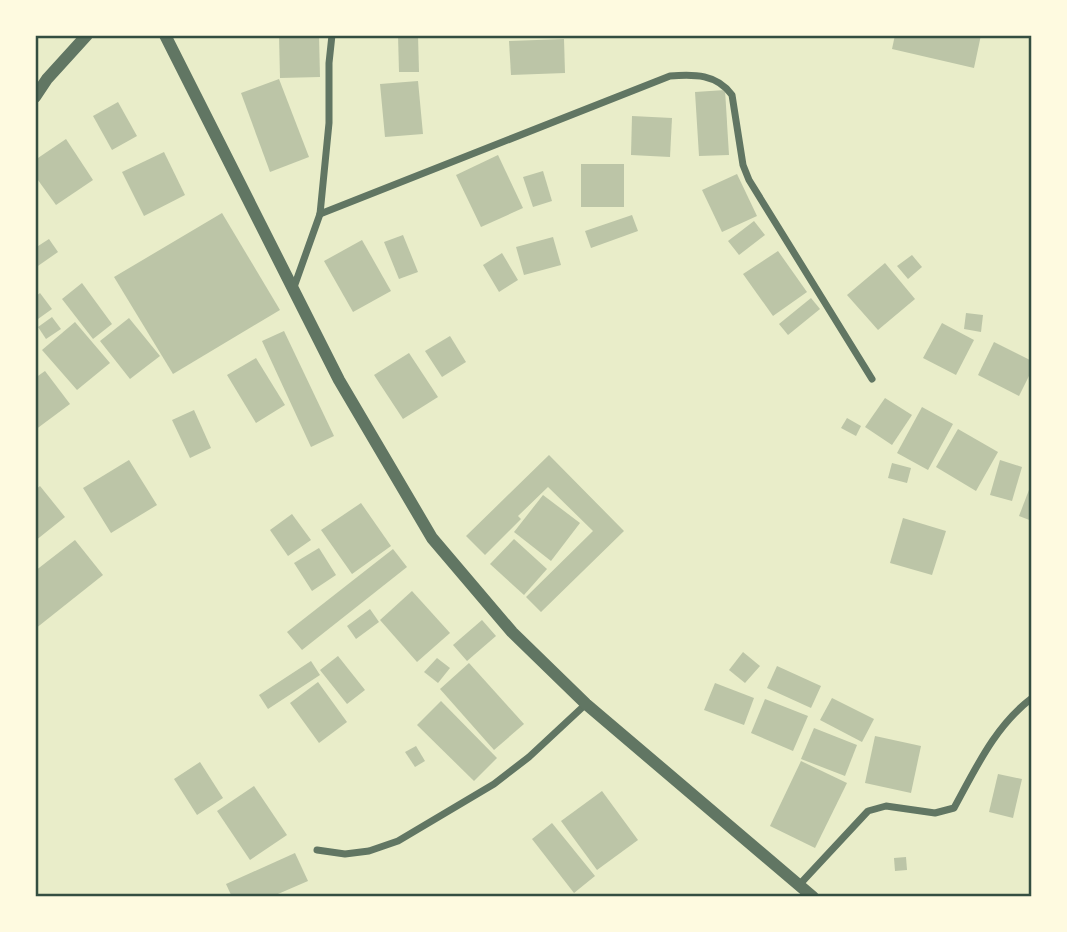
<svg xmlns="http://www.w3.org/2000/svg" width="1067" height="932" font-family="Montserrat,sans-serif">
	<style>
		.building { fill: #bcc5a7 }
		.lines { fill: none; stroke-linecap: round; stroke-linejoin: round }
		.minor { stroke: #617663; stroke-width: 7 }
		.tertiary { stroke: #617663; stroke-width: 12 }
		.neatline { fill: none; stroke: #344e41; stroke-width: 2.5 }
	</style>
	<rect width="100%" height="100%" fill="#e9edc9"/>
	<g class="building">
		<path d="M279 35H319L320 77 280 78Z"/>
		<path d="M398 35H418L419 72H399Z"/>
		<path d="M895 35H981L974 68 892 49Z"/>
		<path d="M564 39 565 73 511 75 509 41Z"/>
		<path d="M279 79 309 157 270 172 241 93Z"/>
		<path d="M418 81 423 134 385 137 380 84Z"/>
		<path d="M725 90 729 155 699 156 695 92Z"/>
		<path d="M118 102 137 136 112 150 93 116Z"/>
		<path d="M632 116 672 118 670 157 631 155Z"/>
		<path d="M66 139 93 180 56 205 35 176V160Z"/>
		<path d="M164 152 185 195 144 216 122 172Z"/>
		<path d="M498 155 523 208 481 227 456 175Z"/>
		<rect x="581" y="164" width="43" height="43"/>
		<path d="M543 171 552 201 533 207 523 177Z"/>
		<path d="M737 174 757 216 722 232 702 190Z"/>
		<path d="M222 213 280 310 173 374 114 277Z"/>
		<path d="M632 215 638 231 591 248 585 231Z"/>
		<path d="M754 221 765 235 739 255 728 241Z"/>
		<path d="M403 235 418 272 399 279 384 242Z"/>
		<path d="M553 237 561 265 524 275 516 247Z"/>
		<path d="M49 239 58 252 35 268V248Z"/>
		<path d="M362 240 391 291 353 312 324 261Z"/>
		<path d="M778 251 807 292 773 316 743 274Z"/>
		<path d="M502 253 518 280 499 292 483 265Z"/>
		<path d="M912 255 922 267 908 279 897 266Z"/>
		<path d="M885 263 915 299 878 330 847 295Z"/>
		<path d="M82 283 112 324 93 339 62 299Z"/>
		<path d="M40 293 52 309 38 319 35 314V297Z"/>
		<path d="M811 298 820 309 788 335 779 324Z"/>
		<path d="M966 313 983 315 981 332 964 329Z"/>
		<path d="M52 317 61 329 46 339 38 327Z"/>
		<path d="M129 318 160 356 130 379 100 341Z"/>
		<path d="M75 322 110 363 77 390 42 350Z"/>
		<path d="M942 323 974 340 956 375 923 358Z"/>
		<path d="M284 331 334 436 311 447 262 341Z"/>
		<path d="M450 336 466 362 442 377 425 351Z"/>
		<path d="M994 342 1032 361V370L1019 396 978 375Z"/>
		<path d="M409 353 438 397 403 419 374 375Z"/>
		<path d="M256 358 285 405 256 423 227 375Z"/>
		<path d="M45 371 70 404 35 430V378Z"/>
		<path d="M885 398 912 415 892 445 865 427Z"/>
		<path d="M922 407 953 424 928 470 897 453Z"/>
		<path d="M194 410 211 448 190 458 172 420Z"/>
		<path d="M847 418 861 426 856 436 841 428Z"/>
		<path d="M958 429 998 452 976 491 936 467Z"/>
		<path d="M549 455 624 531 541 612 526 597 593 531 548 487 518 516 521 519 485 555 466 536Z"/>
		<path d="M129 460 157 505 111 533 83 488Z"/>
		<path d="M1000 460 1022 467 1012 501 990 495Z"/>
		<path d="M892 463 911 468 907 483 888 478Z"/>
		<path d="M1032 482V521L1019 516Z"/>
		<path d="M40 486 65 517 35 541V490Z"/>
		<path d="M543 495 580 523 551 561 514 532Z"/>
		<path d="M361 503 391 546 352 574 321 530Z"/>
		<path d="M292 514 311 540 288 556 270 530Z"/>
		<path d="M903 518 946 531 932 575 890 563Z"/>
		<path d="M514 539 547 569 524 595 490 564Z"/>
		<path d="M75 540 103 575 35 629V571Z"/>
		<path d="M319 548 336 575 312 591 294 563Z"/>
		<path d="M393 549 407 567 302 650 287 632Z"/>
		<path d="M412 591 450 633 417 662 380 620Z"/>
		<path d="M370 609 379 622 356 639 347 626Z"/>
		<path d="M482 620 496 636 467 661 453 645Z"/>
		<path d="M743 652 760 666 745 683 729 670Z"/>
		<path d="M338 656 365 690 347 704 320 670Z"/>
		<path d="M437 658 450 668 438 683 424 672Z"/>
		<path d="M311 661 320 675 268 709 259 695Z"/>
		<path d="M469 663 524 724 494 750 440 689Z"/>
		<path d="M777 666 821 686 811 708 767 688Z"/>
		<path d="M318 682 347 722 319 743 290 703Z"/>
		<path d="M715 683 754 698 744 725 704 710Z"/>
		<path d="M832 698 874 719 862 742 820 720Z"/>
		<path d="M765 699 808 716 793 751 751 733Z"/>
		<path d="M441 701 497 758 474 781 417 725Z"/>
		<path d="M814 728 857 745 845 776 801 759Z"/>
		<path d="M875 736 921 746 911 793 865 783Z"/>
		<path d="M416 746 425 761 415 767 405 752Z"/>
		<path d="M801 761 847 783 815 848 770 826Z"/>
		<path d="M200 762 223 798 197 815 174 779Z"/>
		<path d="M998 774 1022 779 1013 818 989 812Z"/>
		<path d="M254 786 287 835 250 860 217 811Z"/>
		<path d="M602 791 638 840 597 870 561 821Z"/>
		<path d="M552 823 595 876 574 893 532 839Z"/>
		<path d="M295 853 308 881 271 897H232L226 884Z"/>
		<path d="M906 857 907 870 895 871 894 858Z"/>
	</g>
	<g class="lines">
		<g class="minor">
			<path d="M320 214 670 76C694 74 717 74 732 95L743 165 749 180 872 379"/>
			<path d="M294 287 320 214 329 123V63L332 35"/>
			<path d="M317 850 345 854 369 851 398 841 494 784 529 757 586 704"/>
			<path d="M800 884 868 811 886 806 935 813 954 808C976 768 995 726 1032 698"/>
		</g>
		<g class="tertiary">
			<path d="M165 35 339 380 432 538 512 632 586 704 813 897"/>
			<path d="M35 97 47 79 87 35"/>
		</g>
	</g>
	<rect width="1067" height="932" fill="none" stroke="#fefae0" stroke-width="74"/>
	<rect x="37" y="37" width="993" height="858" class="neatline"/>
</svg>
